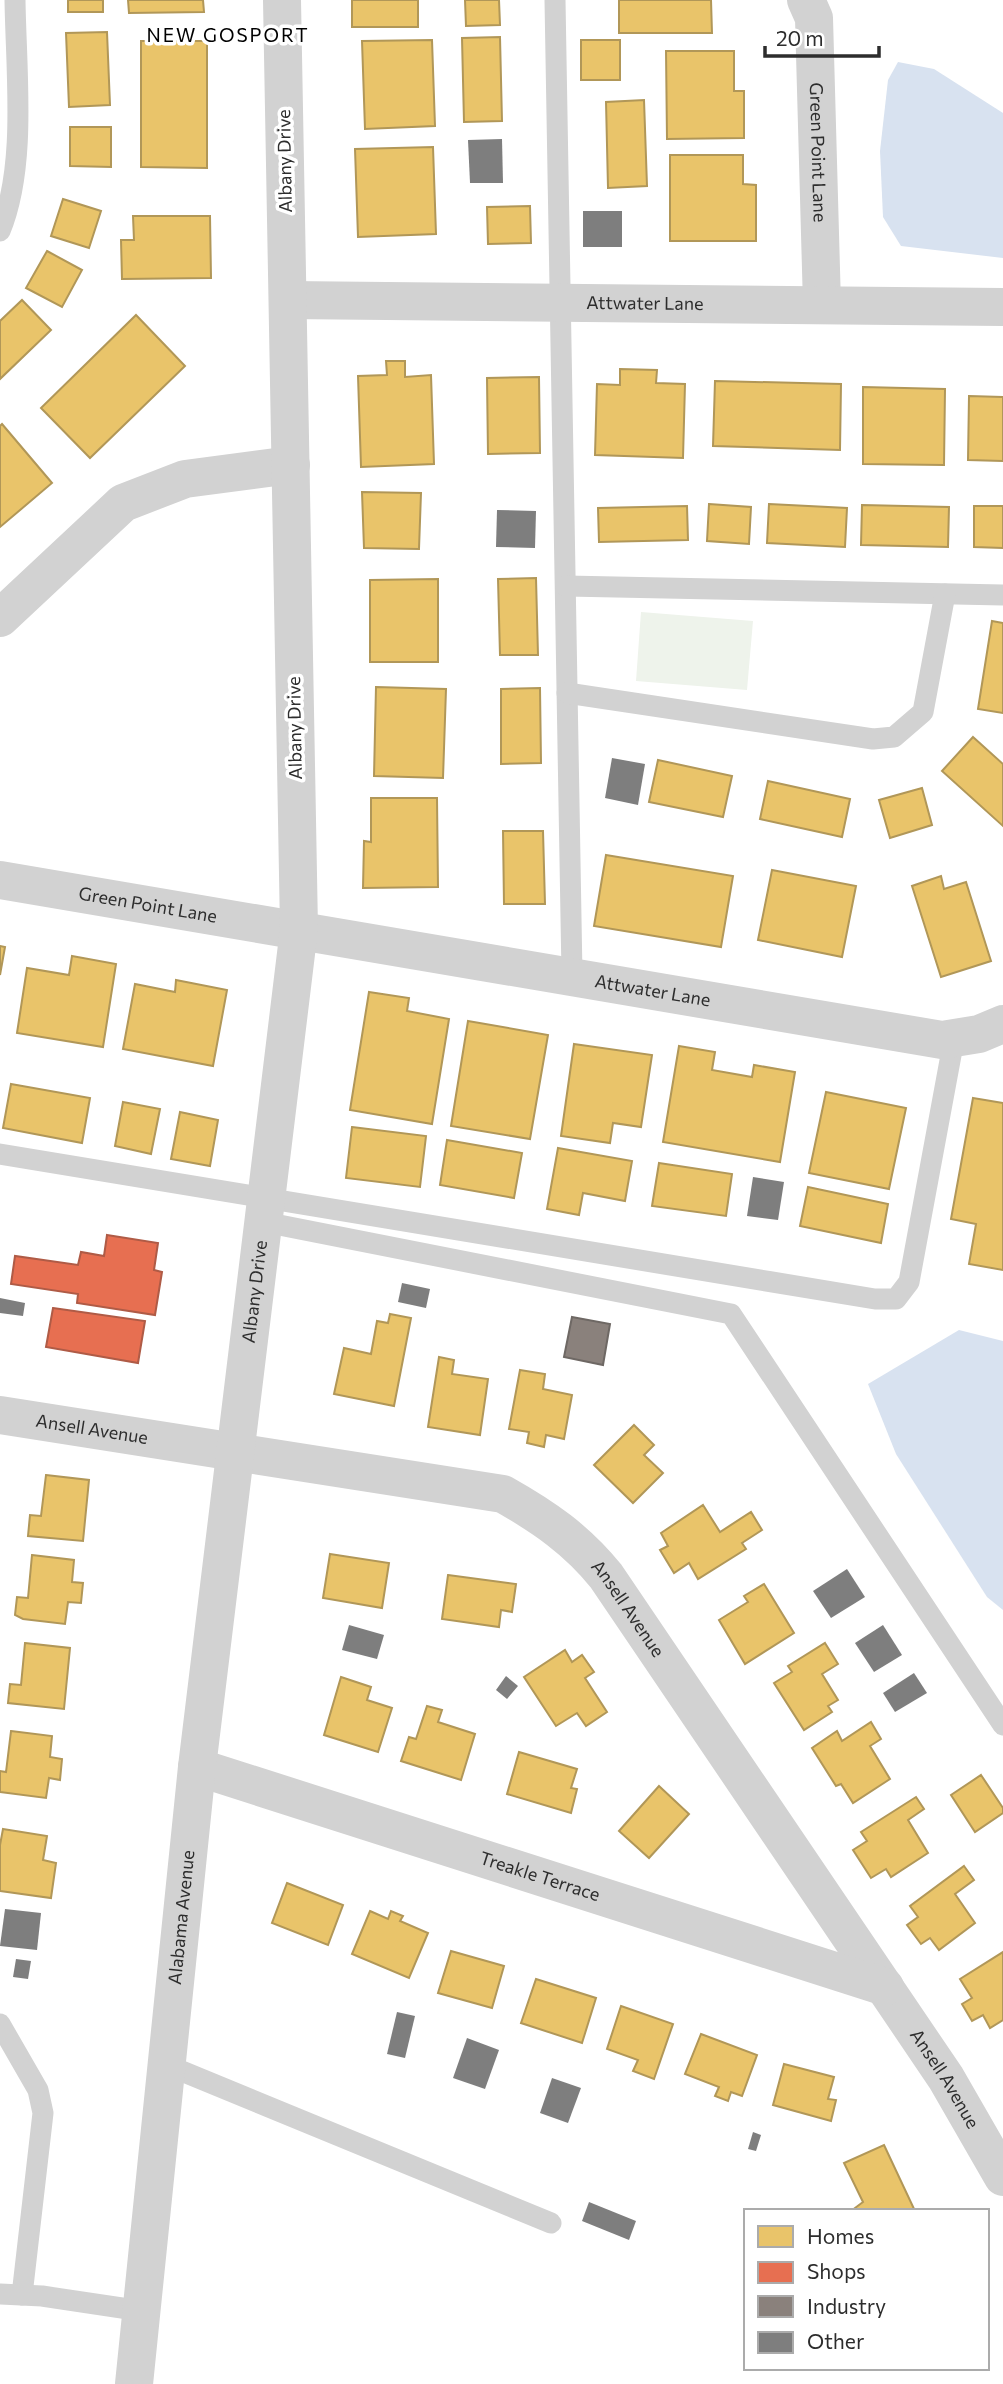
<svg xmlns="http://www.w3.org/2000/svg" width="1003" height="2384" font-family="Commissioner,sans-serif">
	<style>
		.green { fill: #eef3eb }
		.water { fill: #d8e2f0 }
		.homes { fill: #e9c46a; stroke: #b19758; stroke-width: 2 }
		.shops { fill: #e76f51; stroke: #af5b46; stroke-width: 2 }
		.industry { fill: #8a817c; stroke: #6e6864; stroke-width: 2 }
		.building { fill: #7e7e7e }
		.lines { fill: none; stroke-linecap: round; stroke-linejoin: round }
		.lane { stroke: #d2d2d2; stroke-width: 21 }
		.street { stroke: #d2d2d2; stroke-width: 38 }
		.labels { text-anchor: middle; stroke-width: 7; stroke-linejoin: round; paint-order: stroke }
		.street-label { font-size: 18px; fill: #2d2d2d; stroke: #fff }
		.neighbourhood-label { font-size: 19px; letter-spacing: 2px; fill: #000; stroke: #fff }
	</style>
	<rect width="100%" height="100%" fill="#fff"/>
	<path class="green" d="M641 612 753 621 747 690 636 681Z"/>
	<g class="water">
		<path d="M898 62 934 69 1003 113V258L901 246 883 217 880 151 888 80Z"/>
		<path d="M959 1330 1003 1341V1610L987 1597 896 1454 868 1384Z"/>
	</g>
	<g class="homes">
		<rect x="68" y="0" width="35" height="12"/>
		<path d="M128 0H203L204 12 129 13Z"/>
		<rect x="352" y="0" width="66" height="27"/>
		<path d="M465 0H499L500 25 466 26Z"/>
		<path d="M619 0H711L712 33H619Z"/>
		<path d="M107 32 110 105 69 107 66 33Z"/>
		<path d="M500 37 502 121 464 122 462 38Z"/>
		<path d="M432 40 435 126 365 129 362 41Z"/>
		<rect x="581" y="40" width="39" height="40"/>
		<path d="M141 41H207V168L141 167Z"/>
		<path d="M666 51H734V91H744V138L667 139Z"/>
		<path d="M644 100 647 186 608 188 606 102Z"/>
		<path d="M70 127H111V167L70 166Z"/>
		<path d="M433 147 436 234 358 237 355 149Z"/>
		<path d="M670 155H743V184L756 185V241H670Z"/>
		<path d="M63 199 101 211 89 248 51 236Z"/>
		<path d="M530 206 531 243 488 244 487 207Z"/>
		<path d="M133 216H210L211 278 122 279 121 240H134Z"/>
		<path d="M47 251 82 270 62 307 26 288Z"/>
		<path d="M22 300 51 330 0 379V321Z"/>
		<path d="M136 315 185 366 90 458 41 408Z"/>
		<path d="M386 361H405V377L431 375 434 464 361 467 358 376 387 375Z"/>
		<path d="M620 369 657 370 656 383 685 384 683 458 595 455 597 384 620 385Z"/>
		<path d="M539 377 540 453 488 454 487 378Z"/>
		<path d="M715 381 841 384 840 450 713 446Z"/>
		<path d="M863 387 945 389 944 465 863 464Z"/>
		<path d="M969 396 1003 397V461L968 460Z"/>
		<path d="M2 424 52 483 0 527V426Z"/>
		<path d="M362 492 421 493 419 549 364 548Z"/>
		<path d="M709 504 751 507 749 544 707 541Z"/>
		<path d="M769 504 847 508 845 547 767 543Z"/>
		<path d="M862 505 949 507 948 547 861 545Z"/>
		<path d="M687 506 688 540 599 542 598 508Z"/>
		<path d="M974 506H1003V548L974 547Z"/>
		<path d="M536 578 538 655H500L498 579Z"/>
		<path d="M438 579V662H370V580Z"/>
		<path d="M992 621 1003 623V713L978 709Z"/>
		<path d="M376 687 446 689 443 778 374 776Z"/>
		<path d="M540 688 541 763 501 764V689Z"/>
		<path d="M973 737 1003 764V826L942 771Z"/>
		<path d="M658 760 732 776 723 817 649 802Z"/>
		<path d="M768 781 850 799 842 837 760 819Z"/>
		<path d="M922 788 932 825 890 838 879 800Z"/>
		<path d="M371 798H437L438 887 363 888 364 841 371 842Z"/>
		<path d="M503 831H543L545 904H504Z"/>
		<path d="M606 855 733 876 721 947 594 926Z"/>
		<path d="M772 870 856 886 842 957 758 940Z"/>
		<path d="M941 876 944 889 966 882 991 961 941 977 912 886Z"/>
		<path d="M0 946 5 947 0 975Z"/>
		<path d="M72 956 116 964 103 1047 17 1033 27 968 69 975Z"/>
		<path d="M176 980 227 990 213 1066 123 1049 135 984 175 992Z"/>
		<path d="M369 992 409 998 407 1011 449 1019 432 1124 350 1110Z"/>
		<path d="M468 1021 548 1035 530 1139 451 1126Z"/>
		<path d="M574 1044 652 1055 641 1127 613 1123 610 1143 561 1136Z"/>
		<path d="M679 1046 715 1052 712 1070 752 1077 754 1065 795 1072 780 1162 663 1142Z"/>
		<path d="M11 1084 90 1098 82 1143 3 1128Z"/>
		<path d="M826 1092 906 1108 889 1189 809 1173Z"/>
		<path d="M973 1098 1003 1103V1270L969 1264 976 1224 951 1219Z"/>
		<path d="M123 1102 160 1109 151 1154 115 1146Z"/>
		<path d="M180 1112 218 1120 210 1166 171 1159Z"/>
		<path d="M352 1127 426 1136 420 1187 346 1178Z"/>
		<path d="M447 1140 522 1153 514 1198 440 1185Z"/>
		<path d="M558 1148 632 1161 625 1201 583 1193 579 1215 547 1209Z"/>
		<path d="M659 1163 732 1174 726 1216 652 1206Z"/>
		<path d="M808 1187 888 1204 881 1243 800 1226Z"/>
		<path d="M390 1314 411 1318 394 1406 334 1394 344 1348 371 1354 377 1321 388 1323Z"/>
		<path d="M439 1357 454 1360 452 1374 488 1379 480 1435 428 1427Z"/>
		<path d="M520 1370 545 1374 543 1389 572 1395 564 1439 546 1435 544 1447 527 1443 529 1432 509 1429Z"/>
		<path d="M634 1425 654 1445 644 1455 663 1473 633 1503 594 1465Z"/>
		<path d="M46 1475 89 1480 83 1541 28 1536 30 1515 41 1516Z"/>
		<path d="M703 1505 720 1532 751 1512 762 1530 742 1543 746 1549 698 1579 689 1563 674 1573 660 1550 668 1546 661 1533Z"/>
		<path d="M330 1554 389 1563 382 1608 323 1598Z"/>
		<path d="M32 1555 74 1560 72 1582 83 1583 81 1603 68 1602 65 1624 23 1619 15 1615 17 1597 28 1598Z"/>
		<path d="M448 1575 516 1584 512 1612 501 1610 499 1627 442 1619Z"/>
		<path d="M764 1584 794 1633 745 1664 719 1620 748 1602 744 1596Z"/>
		<path d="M25 1643 70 1648 64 1709 8 1703 10 1684 21 1685Z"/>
		<path d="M825 1643 838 1664 822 1674 838 1700 828 1706 832 1712 804 1730 774 1683 792 1672 788 1666Z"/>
		<path d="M565 1650 572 1662 582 1655 594 1672 585 1678 607 1712 586 1726 577 1713 556 1726 524 1677Z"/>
		<path d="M341 1677 371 1687 367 1700 392 1708 378 1752 324 1735Z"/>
		<path d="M427 1706 442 1710 438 1722 475 1734 461 1780 401 1761 409 1737 416 1739Z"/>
		<path d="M871 1722 881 1739 870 1746 890 1779 853 1803 841 1784 836 1786 812 1748 837 1731 842 1741Z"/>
		<path d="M11 1731 52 1736 50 1757 62 1759 60 1780 49 1778 46 1798 0 1792V1771L6 1772Z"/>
		<path d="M519 1752 577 1769 571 1788 577 1789 571 1813 507 1794Z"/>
		<path d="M981 1775 1003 1808V1813L975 1832 951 1795Z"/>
		<path d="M659 1786 689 1814 649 1858 619 1831Z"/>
		<path d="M916 1797 924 1809 908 1820 928 1853 891 1877 886 1869 871 1878 853 1850 867 1841 861 1832Z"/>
		<path d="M3 1829 47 1836 43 1860 56 1863 51 1898 0 1891V1845Z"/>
		<path d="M964 1866 974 1880 955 1894 975 1923 939 1950 930 1938 921 1944 907 1925 918 1917 910 1906Z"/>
		<path d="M287 1883 343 1905 328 1945 272 1923Z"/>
		<path d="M370 1911 388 1919 391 1911 403 1916 400 1921 428 1933 409 1978 352 1954Z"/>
		<path d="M451 1951 504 1966 492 2008 438 1993Z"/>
		<path d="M1003 1952V2020L990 2028 983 2015 972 2021 962 2004 972 1998 960 1979Z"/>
		<path d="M536 1979 596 1998 582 2043 521 2023Z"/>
		<path d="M621 2006 673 2024 654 2079 633 2071 638 2060 607 2049Z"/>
		<path d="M701 2034 757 2055 742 2096 731 2092 728 2101 715 2096 719 2087 685 2074Z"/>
		<path d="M784 2064 834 2077 828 2099 836 2100 831 2121 773 2105Z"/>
		<path d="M884 2145 915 2211H851L863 2202 844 2163Z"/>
	</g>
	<g class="shops">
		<path d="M107 1235 158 1243 154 1270 162 1272 155 1315 77 1303 78 1294 11 1284 15 1256 78 1265 81 1252 104 1256Z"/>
		<path d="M53 1308 145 1321 138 1363 46 1347Z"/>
	</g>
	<path class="industry" d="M572 1317 610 1324 603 1365 564 1357Z"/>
	<g class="building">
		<path d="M502 139 503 183H470L468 140Z"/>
		<rect x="583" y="211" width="39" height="36"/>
		<path d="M497 510 536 511 535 548 496 547Z"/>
		<path d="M612 758 645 764 638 805 605 798Z"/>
		<path d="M753 1177 784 1182 778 1220 747 1216Z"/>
		<path d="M402 1283 430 1289 426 1308 398 1302Z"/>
		<path d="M0 1298 25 1303 23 1316 0 1313Z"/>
		<path d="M847 1569 865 1597 831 1618 813 1591Z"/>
		<path d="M349 1625 384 1635 377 1659 342 1650Z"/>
		<path d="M883 1625 902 1655 874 1672 855 1643Z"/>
		<path d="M914 1673 927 1693 895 1712 883 1693Z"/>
		<path d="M506 1676 518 1686 507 1699 496 1690Z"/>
		<path d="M5 1909 41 1913 37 1950 0 1946Z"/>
		<path d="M16 1959 31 1961 28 1979 13 1977Z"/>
		<path d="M397 2012 415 2016 405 2058 387 2054Z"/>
		<path d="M467 2038 499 2050 485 2089 453 2078Z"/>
		<path d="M552 2078 581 2088 568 2123 540 2113Z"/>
		<path d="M753 2132 761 2135 756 2151 748 2149Z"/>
		<path d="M589 2202 636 2221 629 2240 582 2221Z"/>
	</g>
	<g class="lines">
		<g class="lane">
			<path d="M555 0 572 975"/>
			<path d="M0 231C27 166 16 72 15 0"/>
			<path d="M566 586 1003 595"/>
			<path d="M567 693 873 739 894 737 923 712 945 594"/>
			<path d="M0 1154 875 1299H896L909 1282 954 1039"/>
			<path d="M264 1222 731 1314 1003 1725"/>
			<path d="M0 2024 38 2090 43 2113 22 2295"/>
			<path d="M167 2065 551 2223"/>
			<path d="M0 2294 42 2296 142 2311"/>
		</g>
		<g class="street">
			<path id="s1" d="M806 0 814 18 822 305"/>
			<path id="s2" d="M288 300 1003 307"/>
			<path d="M0 618 123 503 185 479 291 465"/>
			<path id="s3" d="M0 880 942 1040 979 1034 1003 1024"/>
			<path id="s4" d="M0 1415 503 1494C544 1517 577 1540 606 1576L946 2078 1003 2177"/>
			<path id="s5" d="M197 1767 885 1987"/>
			<path id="s6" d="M134 2384 197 1767 299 929 282 0"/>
		</g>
	</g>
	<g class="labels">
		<g class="street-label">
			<text dy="6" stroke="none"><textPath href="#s1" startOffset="154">Green Point Lane</textPath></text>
			<text transform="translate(285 161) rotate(-91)" y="6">Albany Drive</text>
			<text dy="6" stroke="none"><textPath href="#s2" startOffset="357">Attwater Lane</textPath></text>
			<text transform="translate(295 728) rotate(-91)" y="6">Albany Drive</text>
			<text dy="6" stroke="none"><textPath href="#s3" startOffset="150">Green Point Lane</textPath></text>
			<text dy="6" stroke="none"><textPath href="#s3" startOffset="662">Attwater Lane</textPath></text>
			<text dy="6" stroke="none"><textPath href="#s6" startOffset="1099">Albany Drive</textPath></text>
			<text dy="6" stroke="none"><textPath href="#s4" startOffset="93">Ansell Avenue</textPath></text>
			<text dy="6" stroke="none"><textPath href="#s4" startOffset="681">Ansell Avenue</textPath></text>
			<text dy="6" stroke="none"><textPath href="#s5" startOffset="360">Treakle Terrace</textPath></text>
			<text dy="6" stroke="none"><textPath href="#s6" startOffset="469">Alabama Avenue</textPath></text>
			<text dy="6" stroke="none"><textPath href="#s4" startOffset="1248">Ansell Avenue</textPath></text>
		</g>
		<g class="neighbourhood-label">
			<text x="228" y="42">NEW GOSPORT</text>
		</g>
	</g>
	<rect x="744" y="2209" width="245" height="161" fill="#ffffff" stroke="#ababab" stroke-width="2"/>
	<rect x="758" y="2226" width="35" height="21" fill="#e9c46a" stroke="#ababab" stroke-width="2"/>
	<text x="807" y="2244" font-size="21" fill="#2d2d2d">Homes</text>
	<rect x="758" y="2262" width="35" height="21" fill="#e76f51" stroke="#ababab" stroke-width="2"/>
	<text x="807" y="2279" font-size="21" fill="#2d2d2d">Shops</text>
	<rect x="758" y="2296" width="35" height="21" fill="#8a817c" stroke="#ababab" stroke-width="2"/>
	<text x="807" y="2314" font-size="21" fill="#2d2d2d">Industry</text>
	<rect x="758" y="2332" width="35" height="21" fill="#7e7e7e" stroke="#ababab" stroke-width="2"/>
	<text x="807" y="2349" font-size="21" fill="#2d2d2d">Other</text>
	<path d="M765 46v10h114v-10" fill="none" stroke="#2d2d2d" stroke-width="3.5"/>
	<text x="776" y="46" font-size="21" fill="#2d2d2d" stroke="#ffffff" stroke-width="5" paint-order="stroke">20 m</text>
</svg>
